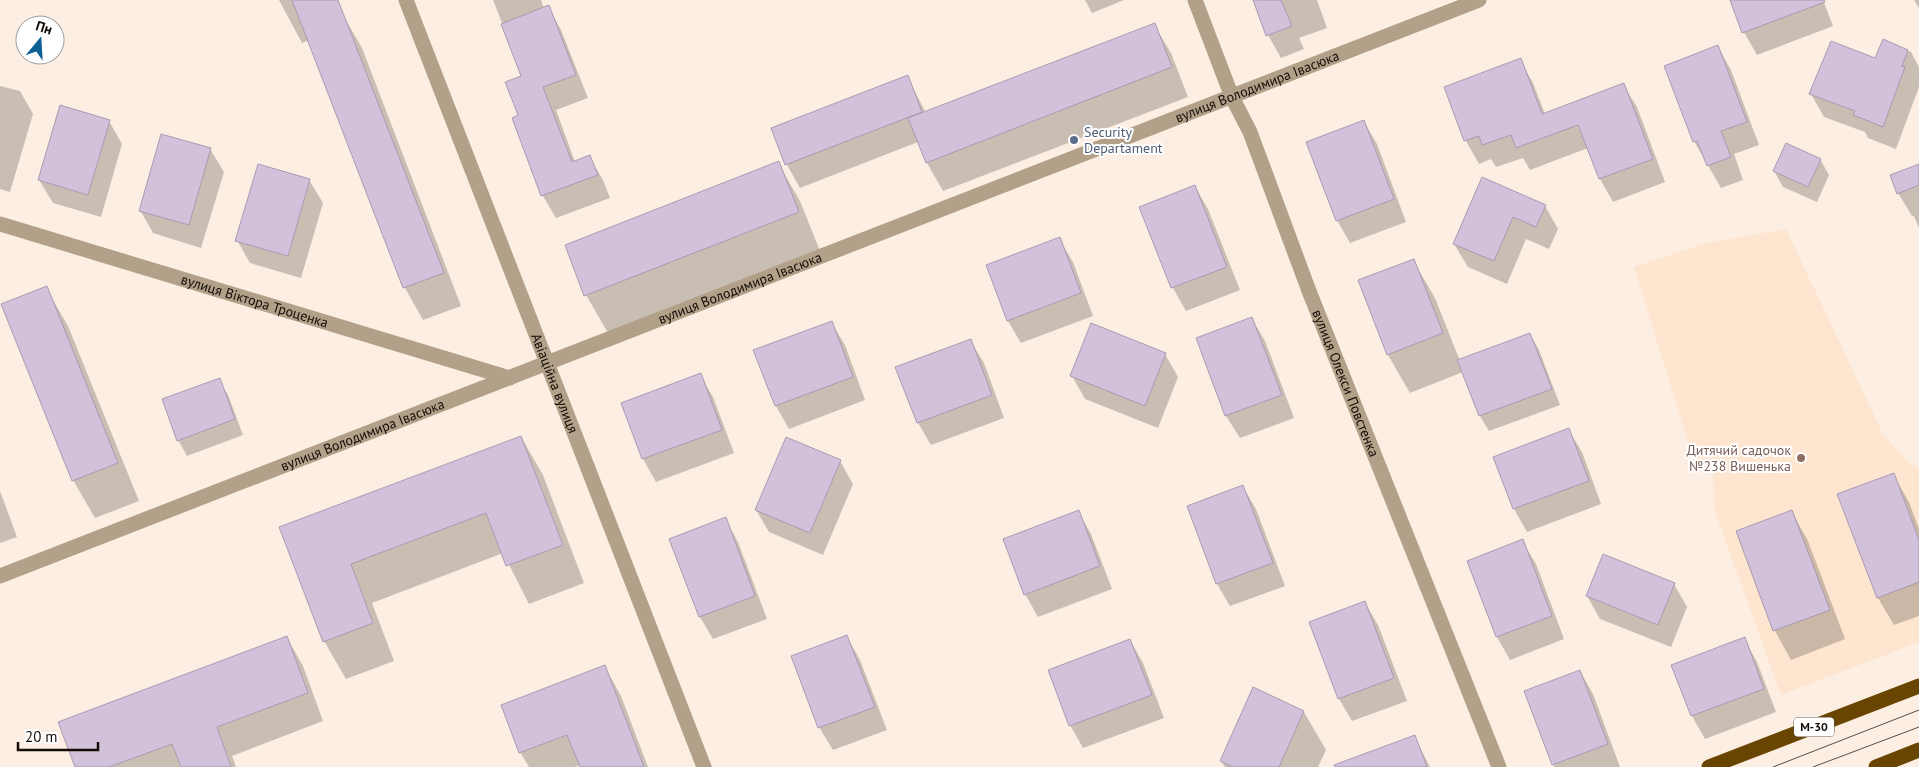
<svg xmlns="http://www.w3.org/2000/svg" width="1919" height="767" font-family="'PT Sans',sans-serif">
	<style>
		.built { fill: #fde5d0 }
		.shadow { fill: #0003 }
		.building { fill: #d1c1da; stroke: #a99ab2 }
		.lines { fill: none; stroke-linecap: round; stroke-linejoin: round }
		.minor { stroke: #b2a088; stroke-width: 15 }
		.highway { stroke: #684500; stroke-width: 15 }
		.tram { stroke: #584f47; stroke-width: 1 }
		.service-dot { fill: #5c6f8a; stroke: #fff; stroke-width: 2 }
		.education-dot { fill: #8d6e63; stroke: #fff; stroke-width: 2 }
		.labels { text-anchor: middle; stroke-width: 4; stroke-linejoin: round; paint-order: stroke }
		.shield { fill: #fff; stroke: #5a5551; stroke-width: 1 }
		.shield-label { font-size: 12px; font-weight: bold; fill: #130c06 }
		.street-label { font-size: 14px; fill: #130c06; stroke: #fff }
		.service-label { font-size: 14px; fill: #4e5e75; stroke: #fff; text-anchor: start }
		.education-label { font-size: 14px; fill: #785e54; stroke: #fff; text-anchor: end }
	</style>
	<rect width="100%" height="100%" fill="#fceee2"/>
	<path class="built" d="M1786 229 1883 434 1908 462 1919 469V642L1781 695 1714 509 1713 470 1692 455 1634 267 1706 243Z"/>
	<g class="shadow">
		<path d="M279 0H322L343 15 362 48 461 306 423 320 405 288 309 40 302 43Z"/>
		<path d="M493 0H541L544 9 548 7 561 30 588 98 556 110 575 162 589 157 603 180 610 198 556 218 543 196 513 119 520 116 523 76Z"/>
		<path d="M1085 0H1124L1092 13Z"/>
		<path d="M1254 0H1317L1327 28 1299 38 1304 49 1281 58 1268 35Z"/>
		<path d="M1731 0H1823L1833 26 1757 55 1744 32Z"/>
		<path d="M1914 0H1919V8Z"/>
		<path d="M1154 25 1171 53 1188 97 943 191 927 163 918 142 800 188 787 165 772 129 907 76 926 113Z"/>
		<path d="M1884 41 1911 52 1919 67V87L1896 149 1868 138 1865 132 1824 117 1811 94 1876 60Z"/>
		<path d="M1718 47 1731 70 1759 145 1734 154 1743 180 1721 188 1694 141Z"/>
		<path d="M1520 60 1533 83 1545 114 1623 85 1637 107 1665 182 1613 202 1600 179 1588 148 1530 170 1523 158 1496 167 1491 159 1479 164 1466 141 1446 88Z"/>
		<path d="M0 86 20 91 33 114 10 192 0 189Z"/>
		<path d="M109 121 122 144 101 217 53 203 39 180Z"/>
		<path d="M1364 122 1377 144 1406 222 1350 243 1337 220Z"/>
		<path d="M210 149 224 172 201 248 153 233 140 210Z"/>
		<path d="M1820 159 1829 175 1817 202 1783 187 1774 171Z"/>
		<path d="M778 163 800 201 820 251 608 333 586 295Z"/>
		<path d="M1919 166V228L1914 216H1912L1898 193 1892 175Z"/>
		<path d="M1483 179 1545 206 1558 229 1549 249 1526 239 1507 284 1468 267 1454 244Z"/>
		<path d="M309 180 323 203 301 278 250 263 237 240Z"/>
		<path d="M1195 187 1208 209 1240 290 1186 311 1173 288 1141 208Z"/>
		<path d="M1059 239 1073 262 1093 316 1021 343 1008 321Z"/>
		<path d="M1413 260 1435 298 1460 361 1530 334 1539 350 1560 405 1489 431 1480 416 1463 372 1410 393 1388 355 1359 281Z"/>
		<path d="M46 288 68 326 139 501 95 518 73 480Z"/>
		<path d="M1252 319 1265 341 1294 418 1240 438 1226 416 1200 346Z"/>
		<path d="M831 322 845 345 865 400 789 429 776 406 755 351Z"/>
		<path d="M970 340 984 363 1004 418 931 445 918 423Z"/>
		<path d="M1165 354 1178 377 1158 428 1085 399 1072 376Z"/>
		<path d="M700 375 713 397 734 453 656 482 643 459 622 404Z"/>
		<path d="M219 380 228 395 243 435 187 456 178 440Z"/>
		<path d="M1568 429 1582 452 1601 504 1527 532 1514 509 1495 457Z"/>
		<path d="M521 437 543 475 584 583 529 604 503 553 372 603 394 661 346 679 324 641 281 528Z"/>
		<path d="M840 461 853 484 823 555 769 532 756 510Z"/>
		<path d="M1893 474 1909 502 1919 529V616L1894 625 1878 598Z"/>
		<path d="M1243 487 1256 509 1285 586 1230 606 1217 584 1189 507Z"/>
		<path d="M0 491 17 537 0 543Z"/>
		<path d="M1078 511 1091 534 1112 589 1038 617 1025 594Z"/>
		<path d="M1792 512 1808 541 1845 639 1791 660 1775 631 1737 532Z"/>
		<path d="M725 519 738 542 767 619 713 639 700 617Z"/>
		<path d="M1522 541 1536 564 1564 639 1510 660 1497 637 1468 561Z"/>
		<path d="M1674 584 1687 607 1671 647 1600 619 1587 596Z"/>
		<path d="M1365 603 1378 625 1407 701 1352 721 1339 699 1310 623Z"/>
		<path d="M847 637 860 660 887 730 833 750 819 727 793 657Z"/>
		<path d="M287 638 303 666 323 721 232 756 236 767H77Z"/>
		<path d="M1744 639 1757 662 1776 712 1705 739 1692 716 1673 666Z"/>
		<path d="M1130 640 1143 663 1164 718 1083 748 1070 725Z"/>
		<path d="M605 667 621 696 648 767H581L580 765 575 767H529L520 752Z"/>
		<path d="M1580 671 1593 694 1620 767H1554L1553 764Z"/>
		<path d="M1304 712 1326 750 1318 767H1225L1221 761Z"/>
		<path d="M1414 736 1430 767H1361Z"/>
	</g>
	<g class="building">
		<path d="M292 0H338L444 273 403 288Z"/>
		<path d="M1253 0H1281L1292 26 1266 36Z"/>
		<path d="M1730 0H1824L1825 2 1742 33Z"/>
		<path d="M549 5 576 75 543 87 572 162 590 155 598 175 541 196 512 118 518 115 505 82 521 76 501 24Z"/>
		<path d="M1155 23 1172 67 926 163 908 118Z"/>
		<path d="M1883 39 1908 50 1902 66 1905 67 1883 127 1853 115 1855 111 1809 94 1831 41 1875 58Z"/>
		<path d="M1718 45 1747 122 1721 131 1731 157 1707 166 1697 141 1693 142 1664 66Z"/>
		<path d="M1521 58 1542 114 1624 83 1653 159 1599 179 1578 125 1516 148 1511 135 1482 145 1479 136 1464 141 1444 87Z"/>
		<path d="M908 75 922 112 785 165 771 128Z"/>
		<path d="M60 105 110 120 88 195 38 180Z"/>
		<path d="M1364 120 1394 199 1336 221 1306 142Z"/>
		<path d="M161 134 211 148 189 225 139 211Z"/>
		<path d="M1786 143 1821 159 1808 187 1773 171Z"/>
		<path d="M779 161 799 212 584 296 565 245Z"/>
		<path d="M258 164 310 179 288 256 235 241Z"/>
		<path d="M1919 164V185L1897 194 1890 175Z"/>
		<path d="M1482 177 1546 205 1536 227 1513 217 1494 261 1453 244Z"/>
		<path d="M1195 185 1227 267 1171 288 1139 207Z"/>
		<path d="M1060 237 1081 293 1007 321 986 265Z"/>
		<path d="M1414 259 1443 333 1387 355 1358 280Z"/>
		<path d="M47 286 118 463 72 481 1 304Z"/>
		<path d="M1252 317 1282 395 1225 416 1196 338Z"/>
		<path d="M832 321 853 377 775 406 753 350Z"/>
		<path d="M1091 323 1166 353 1145 406 1070 376Z"/>
		<path d="M1530 333 1552 389 1479 416 1457 360Z"/>
		<path d="M971 339 992 395 917 423 895 367Z"/>
		<path d="M701 373 722 430 642 459 621 403Z"/>
		<path d="M220 378 235 419 177 441 162 399Z"/>
		<path d="M1569 428 1589 481 1513 509 1493 457Z"/>
		<path d="M521 436 563 545 506 566 486 513 351 564 373 623 323 642 279 527Z"/>
		<path d="M786 437 841 460 810 533 755 510Z"/>
		<path d="M1894 473 1919 540V582L1877 598 1837 494Z"/>
		<path d="M1243 485 1273 563 1216 584 1187 506Z"/>
		<path d="M1079 510 1100 566 1024 595 1003 539Z"/>
		<path d="M1792 510 1830 610 1773 631 1736 531Z"/>
		<path d="M726 517 755 596 699 617 669 539Z"/>
		<path d="M1523 539 1552 616 1496 637 1467 561Z"/>
		<path d="M1603 554 1675 583 1658 625 1586 596Z"/>
		<path d="M1365 601 1394 678 1338 699 1309 622Z"/>
		<path d="M847 635 875 707 818 728 791 656Z"/>
		<path d="M287 636 308 693 217 727 231 767H181L172 744 109 767H75L58 722Z"/>
		<path d="M1745 637 1764 689 1691 716 1671 665Z"/>
		<path d="M1130 639 1152 695 1069 726 1048 670Z"/>
		<path d="M605 665 644 767H580L567 735 519 753 501 705Z"/>
		<path d="M1580 670 1608 744 1552 765 1524 691Z"/>
		<path d="M1253 687 1304 711 1279 767H1233L1220 761Z"/>
		<path d="M1415 735 1427 767H1335L1334 765Z"/>
	</g>
	<g class="lines">
		<g class="minor">
			<path id="s1" d="M406 0 704 767"/>
			<path id="s2" d="M1195 0 1232 97 1250 132 1309 291 1499 767"/>
			<path id="s3" d="M0 224 510 378"/>
			<path id="s4" d="M0 576 1479 0"/>
		</g>
		<g class="highway">
			<path d="M1709 767 1919 686"/>
			<path d="M1876 767 1919 750"/>
		</g>
		<g class="tram">
			<path d="M1773 767 1919 710"/>
			<path d="M1813 767 1919 727"/>
		</g>
	</g>
	<circle class="service-dot" cx="1074" cy="140" r="5"/>
	<circle class="education-dot" cx="1801" cy="458" r="5"/>
	<g class="labels">
		<rect class="shield" x="1794" y="717.5" width="40" height="19" rx="4"/>
		<g class="shield-label">
			<text x="1814" y="731">М-30</text>
		</g>
		<g class="street-label">
			<text dy="5" stroke="none"><textPath href="#s4" startOffset="1349">вулиця Володимира Івасюка</textPath></text>
			<text dy="5" stroke="none"><textPath href="#s4" startOffset="794">вулиця Володимира Івасюка</textPath></text>
			<text dy="5" stroke="none"><textPath href="#s3" startOffset="266">вулиця Віктора Троценка</textPath></text>
			<text dy="5" stroke="none"><textPath href="#s1" startOffset="411">Авіаційна вулиця</textPath></text>
			<text dy="5" stroke="none"><textPath href="#s2" startOffset="412">вулиця Олекси Повстенка</textPath></text>
			<text dy="5" stroke="none"><textPath href="#s4" startOffset="389">вулиця Володимира Івасюка</textPath></text>
		</g>
		<g class="service-label">
			<text x="1084" y="137">Security<tspan x="1084" dy="16">Departament</tspan></text>
		</g>
		<g class="education-label">
			<text x="1791" y="455">Дитячий садочок<tspan x="1791" dy="16">№238 Вишенька</tspan></text>
		</g>
	</g>
	<g transform="translate(40 40) rotate(18)"><circle r="24" fill="#ffffff" stroke="#a19e9b"/>
	<path d="M0-4L9 19L0 12L-9 19Z" fill="#0b6293"/>
	<text y="-8" font-size="14" font-weight="bold" text-anchor="middle" fill="#130c06">Пн</text>
	</g>
	<path d="M18 742v8h80v-8" fill="none" stroke="#130c06" stroke-width="2.5"/>
	<text x="25" y="742" font-size="15" fill="#130c06" stroke="#ffffff" stroke-width="4" paint-order="stroke">20 m</text>
</svg>
